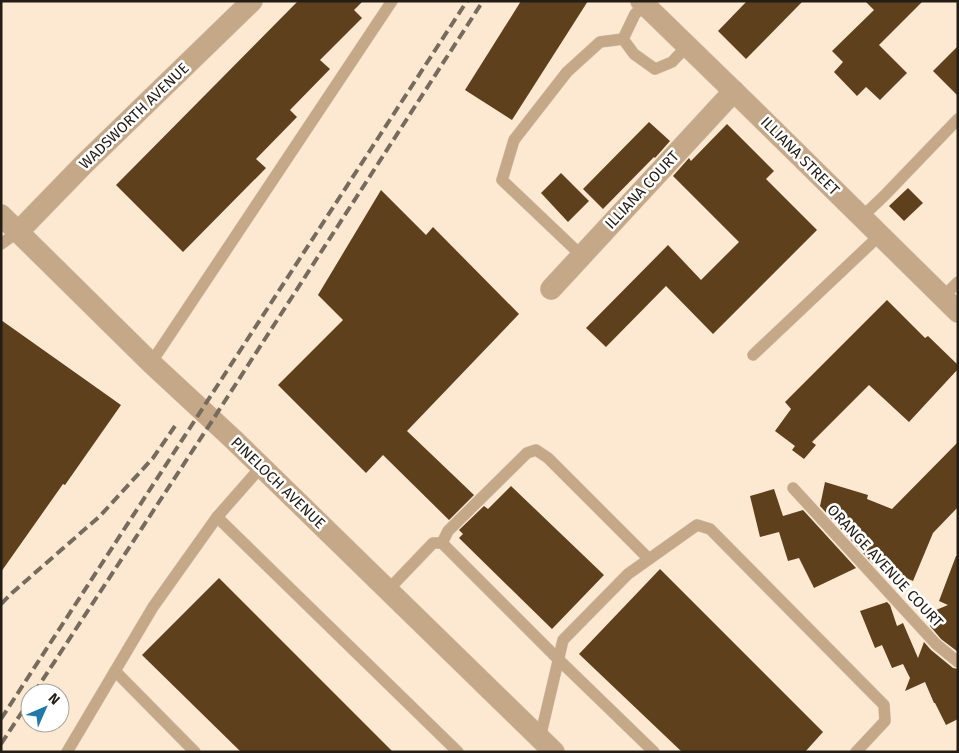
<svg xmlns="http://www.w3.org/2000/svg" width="959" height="753" font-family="'Fira Sans',sans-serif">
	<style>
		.building { fill: #5e411c }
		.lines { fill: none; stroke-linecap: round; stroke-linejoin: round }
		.lane-casing { stroke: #d6c4b0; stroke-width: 12 }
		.street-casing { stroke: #d6c4b0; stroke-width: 22 }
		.lane { stroke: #c5a887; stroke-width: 11 }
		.street { stroke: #c5a887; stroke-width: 21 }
		.rail { stroke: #776b5d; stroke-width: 4; stroke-dasharray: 10 5; stroke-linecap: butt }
		.labels { text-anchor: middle; stroke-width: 5; stroke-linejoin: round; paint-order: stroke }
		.street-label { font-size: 15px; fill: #241d15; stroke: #fff }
	</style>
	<rect width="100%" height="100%" fill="#fde9d2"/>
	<g class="building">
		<path d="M298 1H363L354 10 362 18 320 60 330 69 290 110 297 117 256 159 266 168 183 252 116 185Z"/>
		<path d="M521 1H588L512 120 465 90Z"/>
		<path d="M747 1H803L746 59 718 31Z"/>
		<path d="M865 1H923L879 45 907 73 880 100 866 87 857 96 834 72 843 62 832 51 874 10Z"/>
		<path d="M958 46V96L933 71Z"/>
		<path d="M649 122 670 141 655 158 654 157 603 209 583 189Z"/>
		<path d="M727 124 774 171 766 179 817 230 713 334 666 286 606 347 586 328 668 245 701 280 739 242 673 176 689 158 691 161Z"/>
		<path d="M561 173 589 201 568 222 541 193Z"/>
		<path d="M908 188 923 203 904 221 889 206Z"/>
		<path d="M381 190 426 235 433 227 519 314 407 431 474 495 449 520 383 455 366 473 278 385 343 320 318 295Z"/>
		<path d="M887 300 925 338 928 336 958 365V369L909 422 869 385 812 442 816 445 804 459 792 450 795 446 775 431 791 409 785 402Z"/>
		<path d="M1 320 121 405 65 485 63 484 1 572Z"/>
		<path d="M958 442V507L933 533 913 581 872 563 820 506 825 482 868 495 867 499 892 509Z"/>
		<path d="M511 486 604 575 552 629 459 538 463 534 459 530 484 506 488 509Z"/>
		<path d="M774 489 783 516 803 510 856 568 814 588 799 558 788 561 779 532 760 537 750 496Z"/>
		<path d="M956 556H958V652L941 639 930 626 936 610 948 605 939 601Z"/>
		<path d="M660 569 823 732 805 752H682L579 654Z"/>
		<path d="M219 578 393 752H241L142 655Z"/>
		<path d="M887 602 890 605 897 626 903 623 918 658 924 642 931 650 953 668 958 669V719L946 725 935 703H934L925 682 905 691 910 678 903 664 892 668 882 645 875 648 860 611Z"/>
	</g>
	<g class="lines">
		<defs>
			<g id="lane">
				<path d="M623 39 634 54 655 69 672 62 687 46"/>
				<path d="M623 39 635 14 645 5"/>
				<path d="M862 217 885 195 958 119"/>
				<path d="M1 244 18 232"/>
				<path d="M582 256 502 180 514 140 567 72 600 42 623 39"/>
				<path d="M943 297 958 282"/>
				<path d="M753 355 880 235"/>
				<path d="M151 363 392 1"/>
				<path d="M793 488 936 644 958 662"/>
				<path d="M217 517 458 752"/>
				<path d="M442 543 448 531 527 453 536 450 548 458 649 559"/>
				<path d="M388 590 433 543H442L558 659 654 752"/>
				<path d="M540 738 563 640 628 574 697 525 710 529 884 705 885 721 856 752"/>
				<path d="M67 752 115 671"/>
				<path d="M195 752 115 671 153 607 217 517 261 467"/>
			</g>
			<g id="street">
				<path d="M641 1 749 106 958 312"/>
				<path d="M1 215 151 363 234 440 554 752"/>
				<path d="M18 232 85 163 252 1"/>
				<path d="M551 289 734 91"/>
			</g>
		</defs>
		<use href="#lane" class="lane-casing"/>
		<use href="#street" class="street-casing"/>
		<use href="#lane" class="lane"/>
		<use href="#street" class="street"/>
		<g class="rail">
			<path d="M1 604 12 593 100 516 153 458 175 426"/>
			<path d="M34 693 212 421 483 1"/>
			<path d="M1 719 467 1"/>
			<path d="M1 744 30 700"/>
		</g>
	</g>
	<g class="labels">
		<g class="street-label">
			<text transform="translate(134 116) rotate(-44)" y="5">WADSWORTH AVENUE</text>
			<text transform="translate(800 156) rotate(45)" y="5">ILLIANA STREET</text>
			<text transform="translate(642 190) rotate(-47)" y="5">ILLIANA COURT</text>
			<text transform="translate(278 483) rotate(44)" y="5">PINELOCH AVENUE</text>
			<text transform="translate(885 566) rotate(47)" y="5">ORANGE AVENUE COURT</text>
		</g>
	</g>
	<rect width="959" height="753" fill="none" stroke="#241d15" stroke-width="5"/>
	<g transform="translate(45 708) rotate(45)"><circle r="24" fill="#ffffff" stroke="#a7a5a1"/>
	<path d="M0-4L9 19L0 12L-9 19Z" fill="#2278a8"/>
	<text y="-8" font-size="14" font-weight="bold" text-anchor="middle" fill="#241d15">N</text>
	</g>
</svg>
